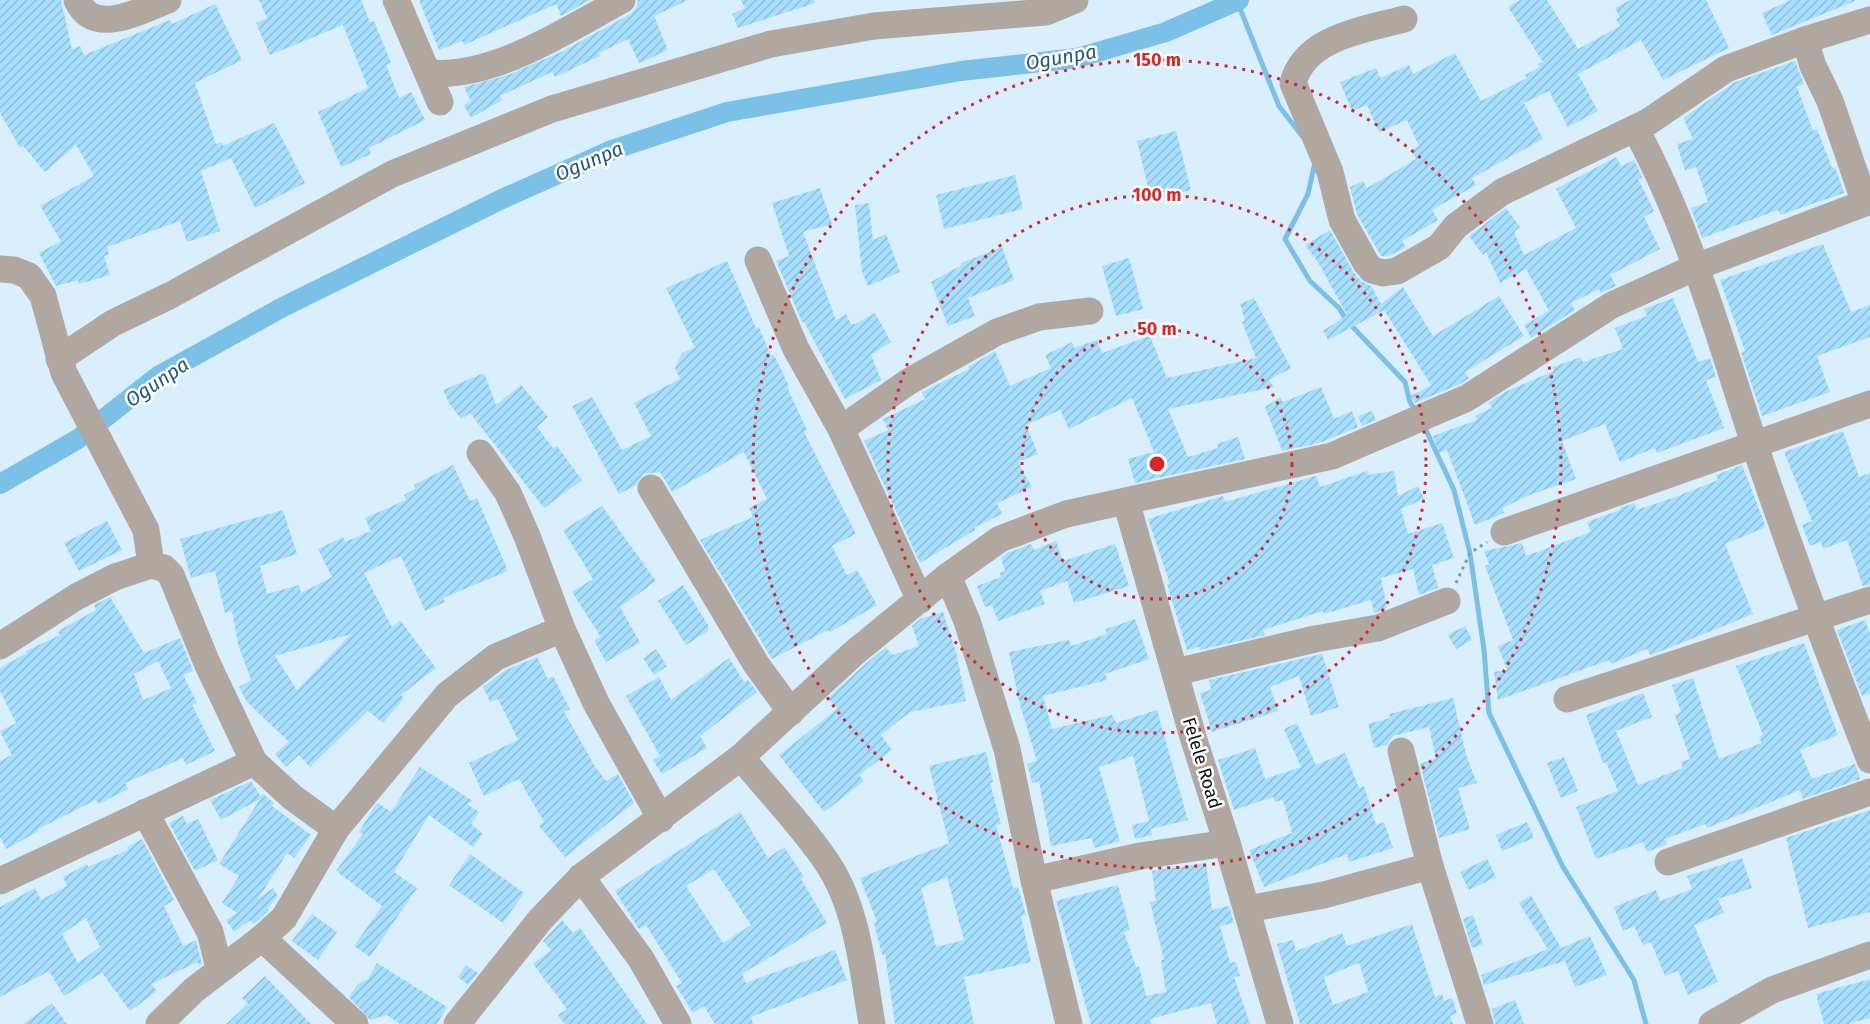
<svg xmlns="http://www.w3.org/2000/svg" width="1870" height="1024" font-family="'Fira Sans',sans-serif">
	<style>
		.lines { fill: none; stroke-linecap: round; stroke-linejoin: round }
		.stream { stroke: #7ac0e7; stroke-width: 5 }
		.canal { stroke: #7ac0e7; stroke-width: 20 }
		.building { fill: url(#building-hatch); fill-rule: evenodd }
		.path { stroke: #8898a2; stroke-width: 3; stroke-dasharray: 3 4.5; stroke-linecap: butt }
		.minor { stroke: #b0a7a1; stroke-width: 27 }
		.ring { fill: none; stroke: #d62828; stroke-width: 3; stroke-dasharray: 3 6 }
		.labels { text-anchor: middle; stroke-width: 5; stroke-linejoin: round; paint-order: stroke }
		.street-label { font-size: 18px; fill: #070f13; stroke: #fff }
		.water-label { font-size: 20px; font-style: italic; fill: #235974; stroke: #fff }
		.centre { fill: #d62828; stroke: #fff; stroke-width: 3 }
		.ring-label { font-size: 18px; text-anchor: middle; font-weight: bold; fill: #d62828; stroke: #fff; stroke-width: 5; stroke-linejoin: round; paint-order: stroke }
	</style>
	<defs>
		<pattern id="building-hatch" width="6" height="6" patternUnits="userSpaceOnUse" patternTransform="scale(1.5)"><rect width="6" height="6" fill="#a7dfff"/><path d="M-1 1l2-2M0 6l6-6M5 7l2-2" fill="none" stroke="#8ebeda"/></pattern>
	</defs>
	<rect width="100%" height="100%" fill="#d9effd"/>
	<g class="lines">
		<g class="stream">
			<path d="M1237 1 1279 106 1302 136"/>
			<path d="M1315 162 1308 194 1285 239 1310 281 1339 308 1347 321 1405 382 1410 402 1415 410"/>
			<path d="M1424 426 1454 490 1470 553 1484 650 1489 713 1563 867 1634 980 1646 1024"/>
		</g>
		<path class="canal" d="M0 484 78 439 158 376 283 307 502 199 612 150 727 112 961 71 1077 58 1166 32 1239 0"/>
	</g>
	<g class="building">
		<path d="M0 0H61L72 49 80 46 84 55 170 20 172 24 215 4 242 60 195 83 216 144 222 142 223 146 274 123 305 183 255 208 231 158 201 171 220 231 187 242 180 221 107 247 109 255 104 256 110 275 79 284 78 280 56 286 39 253 61 241 40 206 94 176 76 145 45 172 23 146 20 148 0 113Z"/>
		<path d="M259 0H361L370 22 374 21 391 63 386 65 399 98 411 92 425 120 369 148 371 154 341 167 318 112 368 88 343 25 270 55 256 23 267 18Z"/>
		<path d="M419 0H590L561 16 556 4 464 45 462 41 439 50Z"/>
		<path d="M638 0H688L654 16 668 50 639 63 628 39 599 53 600 56 555 77 552 72 500 96 502 100 471 118 464 105 471 101 464 87 508 75 561 52 630 14 636 8Z"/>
		<path d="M741 0H814L815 3 738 28 732 14 745 8Z"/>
		<path d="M1520 0H1547L1578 49 1620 26 1616 19 1620 17 1615 8 1630 0H1706L1729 48 1663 80 1641 40 1578 74 1598 111 1568 127 1549 91 1524 103 1543 139 1472 178 1476 185 1432 210 1438 220 1402 241 1406 247 1389 256H1381L1357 214 1350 187 1363 181 1367 188 1416 159 1411 150 1419 146 1407 120 1379 132 1367 105 1352 111 1340 82 1376 68 1380 78 1409 65 1413 74 1455 53 1481 101 1527 78 1525 75 1540 67 1538 64 1543 62 1508 7Z"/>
		<path d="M1791 0H1855V1L1772 35 1762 13Z"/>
		<path d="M1795 61 1804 84 1797 87 1813 131 1817 129 1832 168 1835 167 1844 193 1780 215 1778 210 1702 238 1691 208 1708 202 1696 167 1685 171 1677 144 1693 139 1683 118 1735 82Z"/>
		<path d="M1176 131 1191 190 1151 200 1137 141Z"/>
		<path d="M1616 157 1621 166 1634 160 1640 172 1642 178 1638 179 1654 211 1644 217 1660 249 1610 275 1616 286 1601 293 1599 289 1571 303 1575 310 1531 338 1524 325 1549 311 1526 269 1500 283 1486 252 1483 255 1469 236 1506 208 1520 227 1514 232 1524 255 1576 228 1556 189Z"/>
		<path d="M1015 175 1023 209 944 229 936 195Z"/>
		<path d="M820 188 832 224 803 232 836 320 846 314 851 324H855L875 313 891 342 871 355 881 380 845 399 804 322H802L776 261 789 256 772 203Z"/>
		<path d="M869 203 873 240 886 234 900 272 868 286 862 272 855 205Z"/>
		<path d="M1330 230 1354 273 1361 281 1371 286 1381 304 1403 287 1433 336 1499 296 1524 336 1465 372 1469 378 1460 384 1415 403 1411 396 1431 385 1384 310 1328 340 1323 331 1347 315 1318 262 1305 245Z"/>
		<path d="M1823 244 1851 312 1870 305V337L1817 356 1830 392 1762 416 1741 352 1745 351 1720 280Z"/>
		<path d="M1002 247 1014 280 968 298 975 316 948 326 931 282 962 265 961 263Z"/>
		<path d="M1129 258 1143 309 1116 316 1102 266Z"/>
		<path d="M727 261 756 328 759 327 771 356 774 355 789 386 787 387 807 430 804 432 856 534 832 546 847 575 857 570 877 605 830 632 828 630 772 659 700 540 753 517 749 508 767 499 744 452 672 492 660 472 643 474 636 485 619 494 572 406 592 397 622 450 651 436 634 403 680 379 675 368 682 353 695 348 666 288Z"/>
		<path d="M1254 298 1291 368 1269 380 1274 387 1168 409 1188 457 1218 448 1217 444 1238 437 1245 459 1135 483 1128 459 1154 452 1132 398 1069 429 1060 410 1026 425 1038 454 1018 462 1032 487 997 503 1002 514 975 527V530L920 563 864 441 888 430 883 419 925 399 922 392 969 369 968 367 995 351 1010 386 1051 368 1045 355 1072 342 1074 348 1097 340 1102 353 1150 336 1167 378 1256 358 1242 322 1245 320 1240 304Z"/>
		<path d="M1673 298 1698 362 1710 358 1716 377 1706 380 1724 428 1657 453 1655 448 1620 462 1605 424 1562 441 1576 479 1532 494 1502 508 1504 513 1475 525 1447 450 1439 453 1433 436 1477 420 1475 416 1492 408 1489 402 1507 391 1554 371 1553 367 1581 357 1583 362 1623 349 1615 328 1647 316 1644 309Z"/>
		<path d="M484 373 496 405 521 385 548 417 537 427 553 448 557 446 582 480 544 508 470 413 461 419 449 403 443 390Z"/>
		<path d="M1321 387 1334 419 1352 411 1358 427 1319 443 1282 451 1265 407 1280 397 1283 402Z"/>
		<path d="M1372 411 1376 420 1362 426 1358 416Z"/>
		<path d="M1843 431 1859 477 1870 473V585L1863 586 1847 540 1823 549 1821 542 1810 546 1802 525 1812 521 1784 452Z"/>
		<path d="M453 465 470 501 477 498 508 571 443 598 445 602 425 611 401 556 364 573 392 627 400 620 436 668 401 695 404 698 383 723 368 711 310 767 299 755 286 767 275 754 289 742 247 702 239 687 251 680 238 644 232 611 225 613 215 571 191 578 180 539 283 510 297 554 260 566 267 594 299 585 301 593 332 577 318 549 343 537 345 542 371 531 365 518 406 500 404 495 415 489 414 485ZM351 634 297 690 275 656Z"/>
		<path d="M1742 465 1766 527 1725 544 1753 614 1659 652 1650 655 1647 649 1611 664 1609 660 1498 700 1494 672 1507 670 1498 646 1513 640 1485 566 1489 564 1484 551 1522 543 1526 556 1591 532 1587 522 1620 510V508L1635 503 1636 510 1673 498 1718 480 1716 475Z"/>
		<path d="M1367 471 1368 475 1394 471 1398 496 1418 486 1424 499 1401 509 1408 534 1442 523 1454 558 1432 565 1438 588 1419 595 1413 569 1381 578 1387 608 1374 613 1371 600 1324 614 1323 611 1263 630 1265 635 1200 650 1199 647 1187 650 1167 584H1170L1148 519 1223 496 1225 502 1316 476 1320 487Z"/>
		<path d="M602 506 656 581 620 607 640 642 606 662 594 640 601 637 572 592 593 579 563 530Z"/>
		<path d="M107 521 122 550 79 571 64 543Z"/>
		<path d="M1056 541 1063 561 1115 544 1129 586 1074 603 1067 581 1040 591 1045 604 998 621 992 605 985 607 977 586 1001 577 1000 573 1005 571 1001 558 1007 553 1031 544 1034 550Z"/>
		<path d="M683 585 708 625V631L686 645 658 601Z"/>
		<path d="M110 597 144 653 180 638 193 671 183 675 197 703 192 705 215 751 186 765 183 758 125 783 128 789 99 804 96 800 38 829 39 831 6 849 0 837V761L12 755 0 731 16 723 0 691V668L27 653 26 651 60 635 58 631 96 610 94 605ZM158 661 171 688 143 700 134 674Z"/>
		<path d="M943 612 956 652 966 701 910 712 881 735 892 750 859 775 864 781 824 812 779 755 830 715 837 708 828 698 864 665 886 647 892 655 919 646 912 626 920 619Z"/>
		<path d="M1135 619 1149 659 1105 674 1107 680 1043 696 1052 729 1112 715 1116 723 1157 710 1188 820 1151 829 1133 756 1099 767 1120 841 1094 848 1092 838 1051 846 1039 781 1032 783 1027 764 1037 761 1019 701 1009 652 1069 640 1071 646 1107 634 1106 629Z"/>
		<path d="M1865 620 1870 634V693L1862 696 1837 630Z"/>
		<path d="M1465 626 1472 640 1456 649 1448 635Z"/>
		<path d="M1804 643 1838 735 1800 750 1812 779 1855 764 1860 779 1803 799 1800 790 1707 828 1705 824 1665 839 1667 844 1647 852 1643 842 1596 859 1576 807 1618 791 1606 762 1603 763 1586 715 1643 693 1652 717 1616 731 1638 785 1683 768 1681 762 1690 759 1675 715 1681 712 1672 685 1693 678 1719 759 1762 743 1759 737 1763 735 1736 666Z"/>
		<path d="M656 649 667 666 654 675 643 658Z"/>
		<path d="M1322 654 1339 707 1311 716 1299 676 1270 687 1278 711 1212 732 1200 693 1211 690 1209 680Z"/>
		<path d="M537 657 548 679 553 676 570 709 564 712 596 768 606 781 618 774 634 803 565 857 539 826 544 822 519 779 484 796 469 763 518 740 498 699 490 702 483 687 504 671Z"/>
		<path d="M729 658 744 682 748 680 757 692 700 736 707 748 662 774 653 760 660 756 626 696 659 677 671 700Z"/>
		<path d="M1453 698 1467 758 1477 783 1458 788 1470 829 1439 838 1420 764 1436 758 1429 727 1393 736 1387 745 1374 748 1368 724 1390 718 1389 714Z"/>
		<path d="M1297 723 1316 765 1345 753 1359 788 1364 786 1376 825 1384 822 1393 848 1349 862 1347 854 1264 887 1249 850 1292 833 1283 800 1275 802 1273 797 1234 810 1218 760 1255 748 1265 779 1301 767 1284 729Z"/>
		<path d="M986 752 993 782 990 783 1001 824 996 825 1013 888 1018 887 1026 915 1021 916 1031 962 964 977 974 1024H895L885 954 882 955 874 923 877 922 860 878 949 843 929 766ZM947 877 964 940 936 947 921 888Z"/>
		<path d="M1564 757 1578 791 1561 798 1547 763Z"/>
		<path d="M420 767 473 801 467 804 479 812 471 824 483 834 473 847 429 815 394 872 417 888 370 957 354 946 382 906 336 871 363 834 359 832 374 807 378 803 391 812Z"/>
		<path d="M251 781 261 797 263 794 274 803 272 806 311 835 294 858 287 853 258 899 273 888 278 896 267 909 269 910 254 924 249 921 234 932 226 920 237 913 222 903 239 876 219 864 260 799 221 820 210 800Z"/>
		<path d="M1870 810V912L1808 928 1786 838Z"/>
		<path d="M740 812 768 858 784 847 804 877 801 879 827 923 742 974 746 983 835 950 847 980 751 1017 753 1024H715L704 1006 693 1013 676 986 682 983 646 925 639 929 615 891ZM714 869 751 925 723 943 686 886Z"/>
		<path d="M183 816 187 824 198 819 218 860 195 871 169 823Z"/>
		<path d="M1149 821 1152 835 1135 839 1132 825Z"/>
		<path d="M1527 822 1534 838 1502 851 1496 835Z"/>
		<path d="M142 839 174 900 164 906 183 946 196 940 202 964 199 966 198 962 151 984 157 991 130 1011 102 973 64 996 49 971 0 997V907L35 888 41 900 67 886 63 877 87 864 88 867 128 850 127 847ZM86 918 100 947 78 963 62 934Z"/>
		<path d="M470 854 524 893 503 923 449 885Z"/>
		<path d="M1742 858 1752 888 1718 899 1724 913 1694 925 1718 982 1688 995 1678 971 1665 976 1651 942 1643 945 1634 926 1623 931 1614 907 1656 890 1660 901 1692 889 1687 876Z"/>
		<path d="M1487 859 1496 877 1469 890 1460 872Z"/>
		<path d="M1206 863 1212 910 1229 906 1234 923 1220 926 1230 963 1236 962 1240 976 1234 977 1250 1024H1217L1211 1003 1150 1019 1152 1024H1091L1056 901 1118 885 1130 930 1124 932 1136 967 1139 966 1146 996 1166 992 1161 960H1164L1150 902 1156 901 1152 871Z"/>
		<path d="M1531 895 1561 948 1590 936 1607 975 1575 987 1565 961 1484 985 1481 975 1548 949 1519 903Z"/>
		<path d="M312 914 337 932 318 960 292 941Z"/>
		<path d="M1473 915 1483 944 1472 948 1463 919Z"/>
		<path d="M562 920 573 933 580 928 647 1024H565L558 1015 567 1009 533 964 551 950 543 941Z"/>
		<path d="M1412 924 1435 997 1442 994 1444 1001 1452 998 1457 1013 1450 1016 1453 1024H1300L1277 944 1293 940 1296 951 1342 933 1347 946ZM1359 963 1368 992 1333 1005 1324 977Z"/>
		<path d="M377 963 447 1007 437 1024H400L387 1015 370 1020 349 997 358 984 368 979Z"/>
		<path d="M466 965 478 973 468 985 458 977Z"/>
		<path d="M265 976 311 1024H226L248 1004 242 998Z"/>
		<path d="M1870 979V1018L1848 1024H1824L1816 994Z"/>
		<path d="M1515 1000 1524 1024H1495L1492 1009Z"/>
		<path d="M52 1003 67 1024H23Z"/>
	</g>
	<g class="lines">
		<path class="path" d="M1456 583 1470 553 1487 542"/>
		<g class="minor">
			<path d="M77 0C94 38 141 10 168 0"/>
			<path d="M396 0 440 102"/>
			<path d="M1404 19C1364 30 1305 37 1293 83L1330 172 1342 220 1366 263 1372 270 1383 273 1397 271 1439 247 1456 226 1502 192 1648 122 1726 69 1805 40 1870 20"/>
			<path d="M1805 40 1813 66 1830 101 1865 203"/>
			<path d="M429 73C493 79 567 30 622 0"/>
			<path d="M1635 128C1689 227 1719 337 1754 443 1790 550 1829 655 1870 760"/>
			<path d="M758 260 796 349 841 429 920 600"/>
			<path d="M0 269 14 270 29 276 43 296 64 373 146 530 151 565"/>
			<path d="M59 359 113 323 171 295 392 174 552 109 771 44 874 26 1046 12 1075 0"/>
			<path d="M841 429 908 382 997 332 1039 317 1090 311"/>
			<path d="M480 453 508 493 527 536 562 629 596 703 661 819"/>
			<path d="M651 488 756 664 791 712"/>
			<path d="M1126 501 1193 737 1227 843 1280 1024"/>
			<path d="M1504 532 1870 404"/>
			<path d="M948 576 967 621 1007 749 1034 880 1069 1024"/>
			<path d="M0 646 76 597 115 577 151 565 164 568 171 575 207 663 254 762 292 797 336 829"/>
			<path d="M1176 672 1315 639 1378 628 1447 601"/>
			<path d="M1567 699 1870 600"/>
			<path d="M1401 751 1430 866 1480 1024"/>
			<path d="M741 757C769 792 804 827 828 864 858 909 863 973 872 1024"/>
			<path d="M145 812 210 932 219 968"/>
			<path d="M1668 862 1870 792"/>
			<path d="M581 877 641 959 678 1024"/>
			<path d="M1034 880 1140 856 1227 843"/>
			<path d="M0 881 254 762"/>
			<path d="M1247 909 1324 895 1430 866"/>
			<path d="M262 938 355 1024"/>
			<path d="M159 1024 194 990 262 938 284 918 336 829 447 695 496 657 562 629"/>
			<path d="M457 1024 540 920 581 877 741 757 854 653 948 576 1000 539 1066 514 1332 456 1467 398 1612 305 1696 267 1870 201"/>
			<path d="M1712 1024 1772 990 1870 955"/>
		</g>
	</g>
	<g class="ring">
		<circle cx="1157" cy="464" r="135"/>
		<circle cx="1157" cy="464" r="269"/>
		<circle cx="1157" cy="464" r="404"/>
	</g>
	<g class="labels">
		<g class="street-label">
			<text transform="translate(1202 763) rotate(73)" y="6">Felele Road</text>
		</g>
		<g class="water-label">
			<text transform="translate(1061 57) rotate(-10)" y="7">Ogunpa</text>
			<text transform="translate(589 161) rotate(-23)" y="7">Ogunpa</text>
			<text transform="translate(157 382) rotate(-34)" y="7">Ogunpa</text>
		</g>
	</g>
	<circle cx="1157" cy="464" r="9" class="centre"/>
	<g class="ring-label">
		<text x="1157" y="66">150 m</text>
		<text x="1157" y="201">100 m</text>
		<text x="1157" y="335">50 m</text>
	</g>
</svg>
